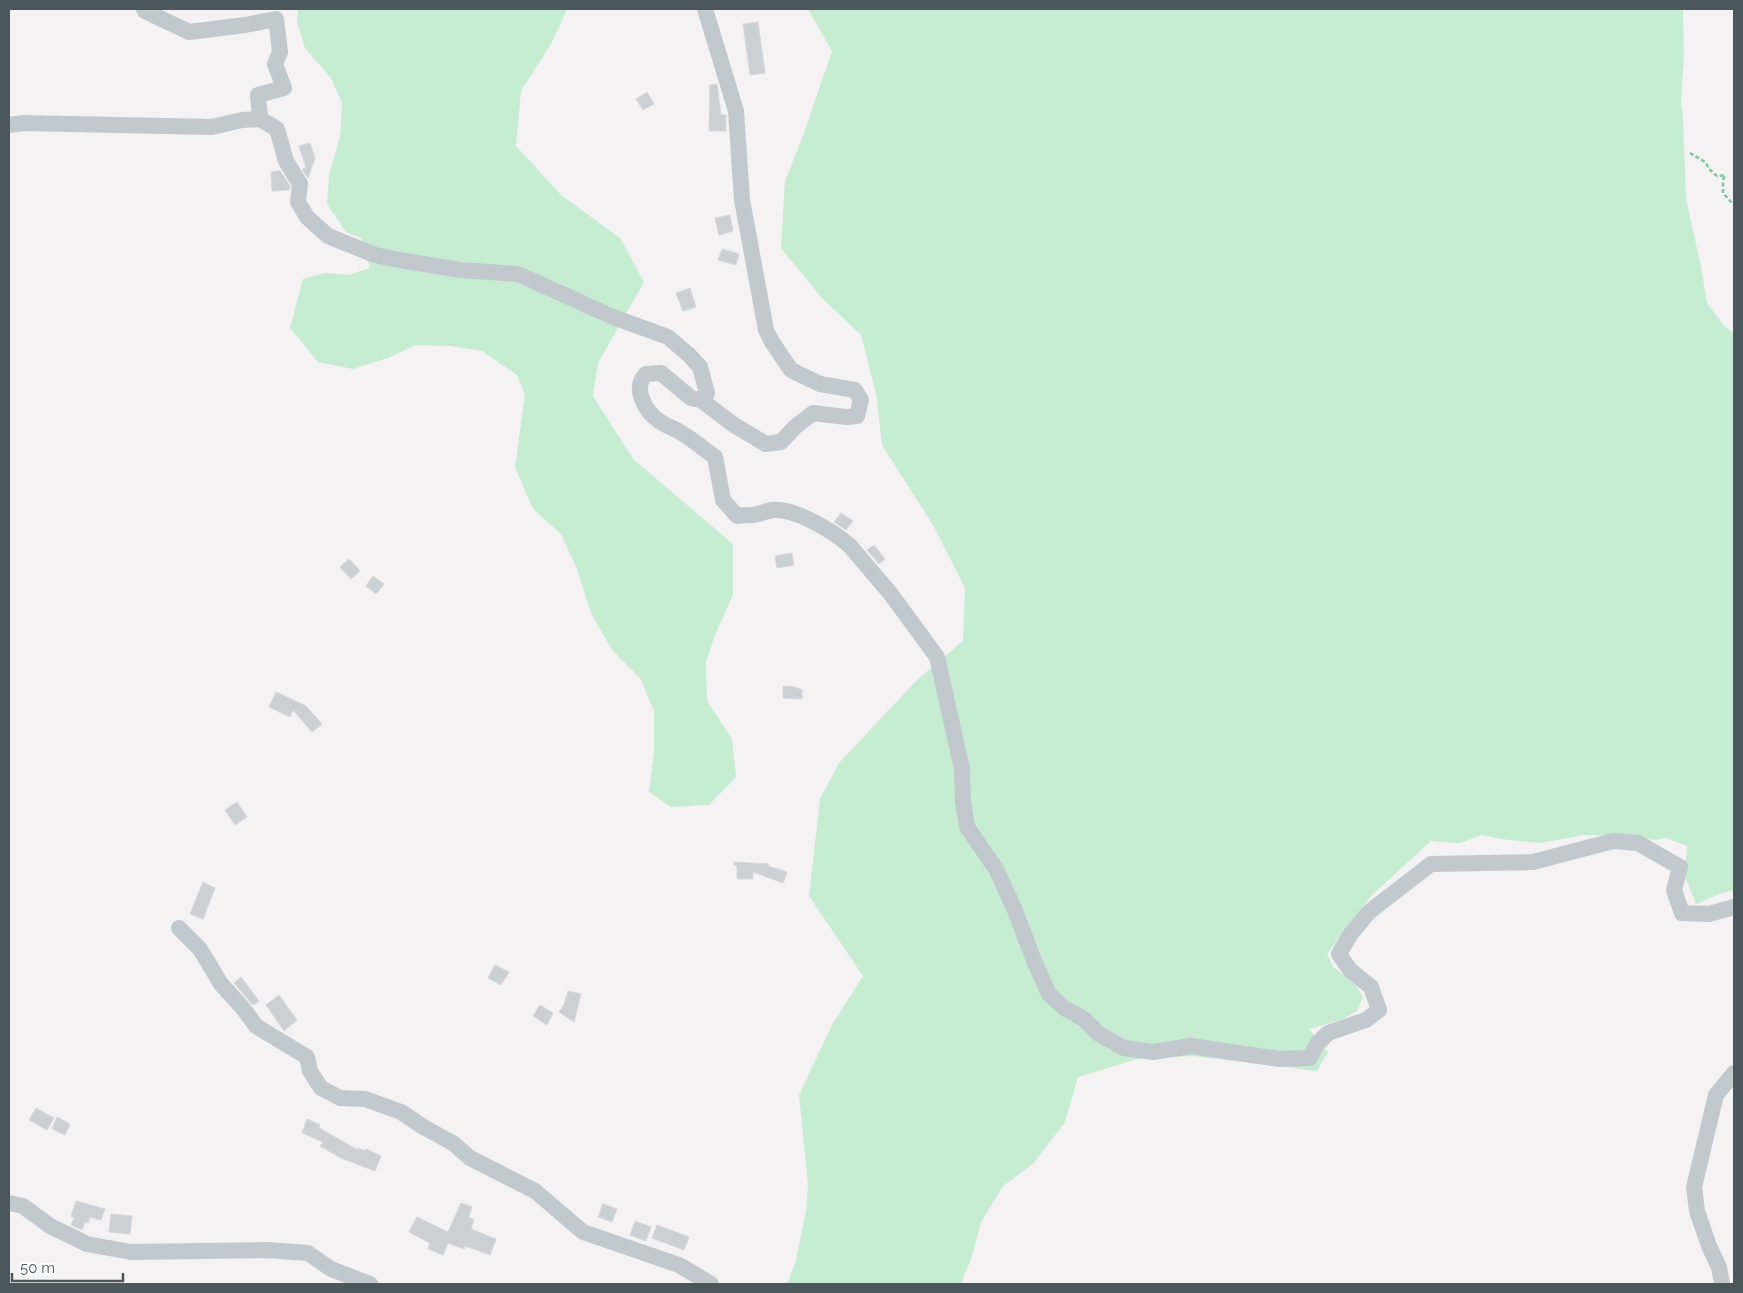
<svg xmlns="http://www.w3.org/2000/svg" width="1743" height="1293" font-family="Raleway,sans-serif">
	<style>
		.green { fill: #c6ecd2 }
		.building { fill: #cccfd3; stroke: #d6d8dc }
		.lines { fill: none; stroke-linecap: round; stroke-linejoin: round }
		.path { stroke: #81c6a0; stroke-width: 2.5; stroke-dasharray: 4 2.5; stroke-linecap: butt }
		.street { stroke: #c1c9ce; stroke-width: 16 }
	</style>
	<rect width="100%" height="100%" fill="#f4f2f2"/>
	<g class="green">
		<path d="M298 9H567L552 42 521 91 516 146 562 196 620 238 644 282 598 363 593 396 633 459 733 544V595L715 635 706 662 707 701 732 739 736 777 709 805 671 807 649 792 654 752V711L640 678 612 650 591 613 577 569 561 534 533 509 515 467 525 395 517 375 482 351 450 346 415 345 388 358 353 369 318 362 290 328 303 279 325 273 349 275 370 268 361 238 346 232 327 204 329 175 340 137 342 103 331 78 305 48 297 22Z"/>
		<path d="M808 9H1683L1684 54 1681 103 1683 116 1686 198 1701 267 1707 303 1724 326 1734 333V890L1719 894 1696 904 1685 876 1687 846 1666 838 1654 840 1631 835H1585L1539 843 1501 839 1482 835 1460 843 1431 841 1371 896 1327 954 1333 967 1354 983 1363 997 1357 1011 1343 1019 1309 1029 1328 1052 1317 1071 1193 1056 1137 1059 1078 1077 1065 1122 1033 1164 1003 1186 981 1222 971 1259 961 1284H787L795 1264 806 1211 808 1185 799 1095 832 1025 863 976 809 896 820 799 839 763 918 679 963 641 965 588 933 525 882 445 877 399 861 335 821 297 781 248 785 181 802 139 832 51Z"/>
	</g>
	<g class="building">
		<path d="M758 22 765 73 750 75 743 24Z"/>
		<path d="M717 84 721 115H726V131H709L710 85Z"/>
		<path d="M647 92 654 104 643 110 636 99Z"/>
		<path d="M310 143 315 158 308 178 302 169 306 168 299 146Z"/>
		<path d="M278 171H280L290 186 289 190 272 191 271 172Z"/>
		<path d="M730 215 733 231 719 235 715 218Z"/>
		<path d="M722 249 739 254 736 265 718 260Z"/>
		<path d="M690 288 696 307 683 311 676 293Z"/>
		<path d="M841 513 853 521 846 530 834 522Z"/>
		<path d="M874 545 885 559 879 564 867 550Z"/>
		<path d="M792 553 794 565 777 568 775 556Z"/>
		<path d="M349 559 360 571 351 579 340 567Z"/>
		<path d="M373 576 384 584 376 594 366 586Z"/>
		<path d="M783 686 795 687 802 690V699L783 698Z"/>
		<path d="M276 692 306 706 322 724 312 732 293 710 290 717 269 707Z"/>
		<path d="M237 802 247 817 235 825 225 810Z"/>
		<path d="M734 862 769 864 768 866 787 872 783 883 753 872V879H737V866L734 865Z"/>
		<path d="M203 882 215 888 203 919 190 914Z"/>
		<path d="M495 965 509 972 501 985 488 978Z"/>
		<path d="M241 977 259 1001 253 1005 234 983Z"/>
		<path d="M568 991 581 994 574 1022 559 1012 564 1005Z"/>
		<path d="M279 995 297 1020 284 1031 266 1005Z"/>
		<path d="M540 1005 553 1013 547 1025 533 1016Z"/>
		<path d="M36 1108 54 1118 47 1130 29 1120Z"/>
		<path d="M57 1117 70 1124 65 1135 52 1129Z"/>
		<path d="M307 1119 320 1125 319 1128 358 1150V1148L365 1151 366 1149 381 1156 375 1171 341 1158 320 1146 323 1142 302 1133Z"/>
		<path d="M76 1201 105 1209 101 1220 90 1217 88 1223 85 1222 82 1230 71 1225 74 1218 71 1216Z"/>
		<path d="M461 1203 472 1207 469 1217 474 1220 471 1229 496 1239 490 1255 465 1246 464 1249 448 1243 443 1255 428 1249 430 1243 409 1232 417 1217 448 1232Z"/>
		<path d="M603 1204 617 1209 612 1222 598 1217Z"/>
		<path d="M111 1214 132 1216 130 1234 109 1232Z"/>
		<path d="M635 1221 651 1227 646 1241 630 1235Z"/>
		<path d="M657 1225 689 1237 684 1250 652 1238Z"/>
	</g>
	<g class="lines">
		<path class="path" d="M1690 153 1705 162 1710 170 1717 176 1725 175 1723 180V193L1734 205"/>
		<g class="street">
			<path d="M144 9 145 11 189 32 245 25 276 19 280 52 275 64 284 88 258 95 260 119"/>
			<path d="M9 125 23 123 212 127 242 120 260 119 277 129 286 161 300 184 298 202 307 217 328 236 375 255 399 260 461 270 518 274 613 317 668 337 689 355 700 367 707 393 701 400 734 425 766 444 781 442 795 427 813 413 846 417 857 416 861 400 855 390 820 384 791 370 772 342 766 330 742 200 736 111 705 9"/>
			<path d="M701 400 691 398 661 373 646 374C632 388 645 411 659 421 665 425 673 428 680 432 692 439 704 449 715 457L723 500 737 516C742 515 748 515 753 515 759 514 766 511 772 510 795 508 833 531 850 546L890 593 937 657 962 769 963 802 967 827 996 869 1014 908 1035 963 1049 994 1064 1008 1084 1019 1099 1034 1124 1048 1153 1052 1191 1046 1279 1059 1310 1058 1317 1044 1328 1033 1366 1020 1379 1010 1371 987 1350 970 1339 954 1350 935 1369 912 1431 864 1533 862 1613 841 1638 843 1680 867 1674 890 1682 913 1709 914 1734 907"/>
			<path d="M179 928 200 949 221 984 242 1007 256 1026 307 1057 310 1071 321 1088 340 1098 365 1099 401 1112 425 1128 453 1143 470 1158 535 1191 583 1232 679 1265 711 1284"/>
			<path d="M9 1203 23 1206 50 1226 87 1244 131 1252 267 1250 308 1253 331 1269 370 1284"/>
			<path d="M1722 1284 1719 1267 1709 1246 1697 1211 1694 1187 1716 1095 1734 1073"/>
		</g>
	</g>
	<rect width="1743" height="1293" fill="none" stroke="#4b565d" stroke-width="20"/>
	<path d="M12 1273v8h111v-8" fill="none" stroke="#4b565d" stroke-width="2.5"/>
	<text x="20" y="1273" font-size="15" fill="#4b565d" stroke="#ffffff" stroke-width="4" paint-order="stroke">50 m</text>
</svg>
